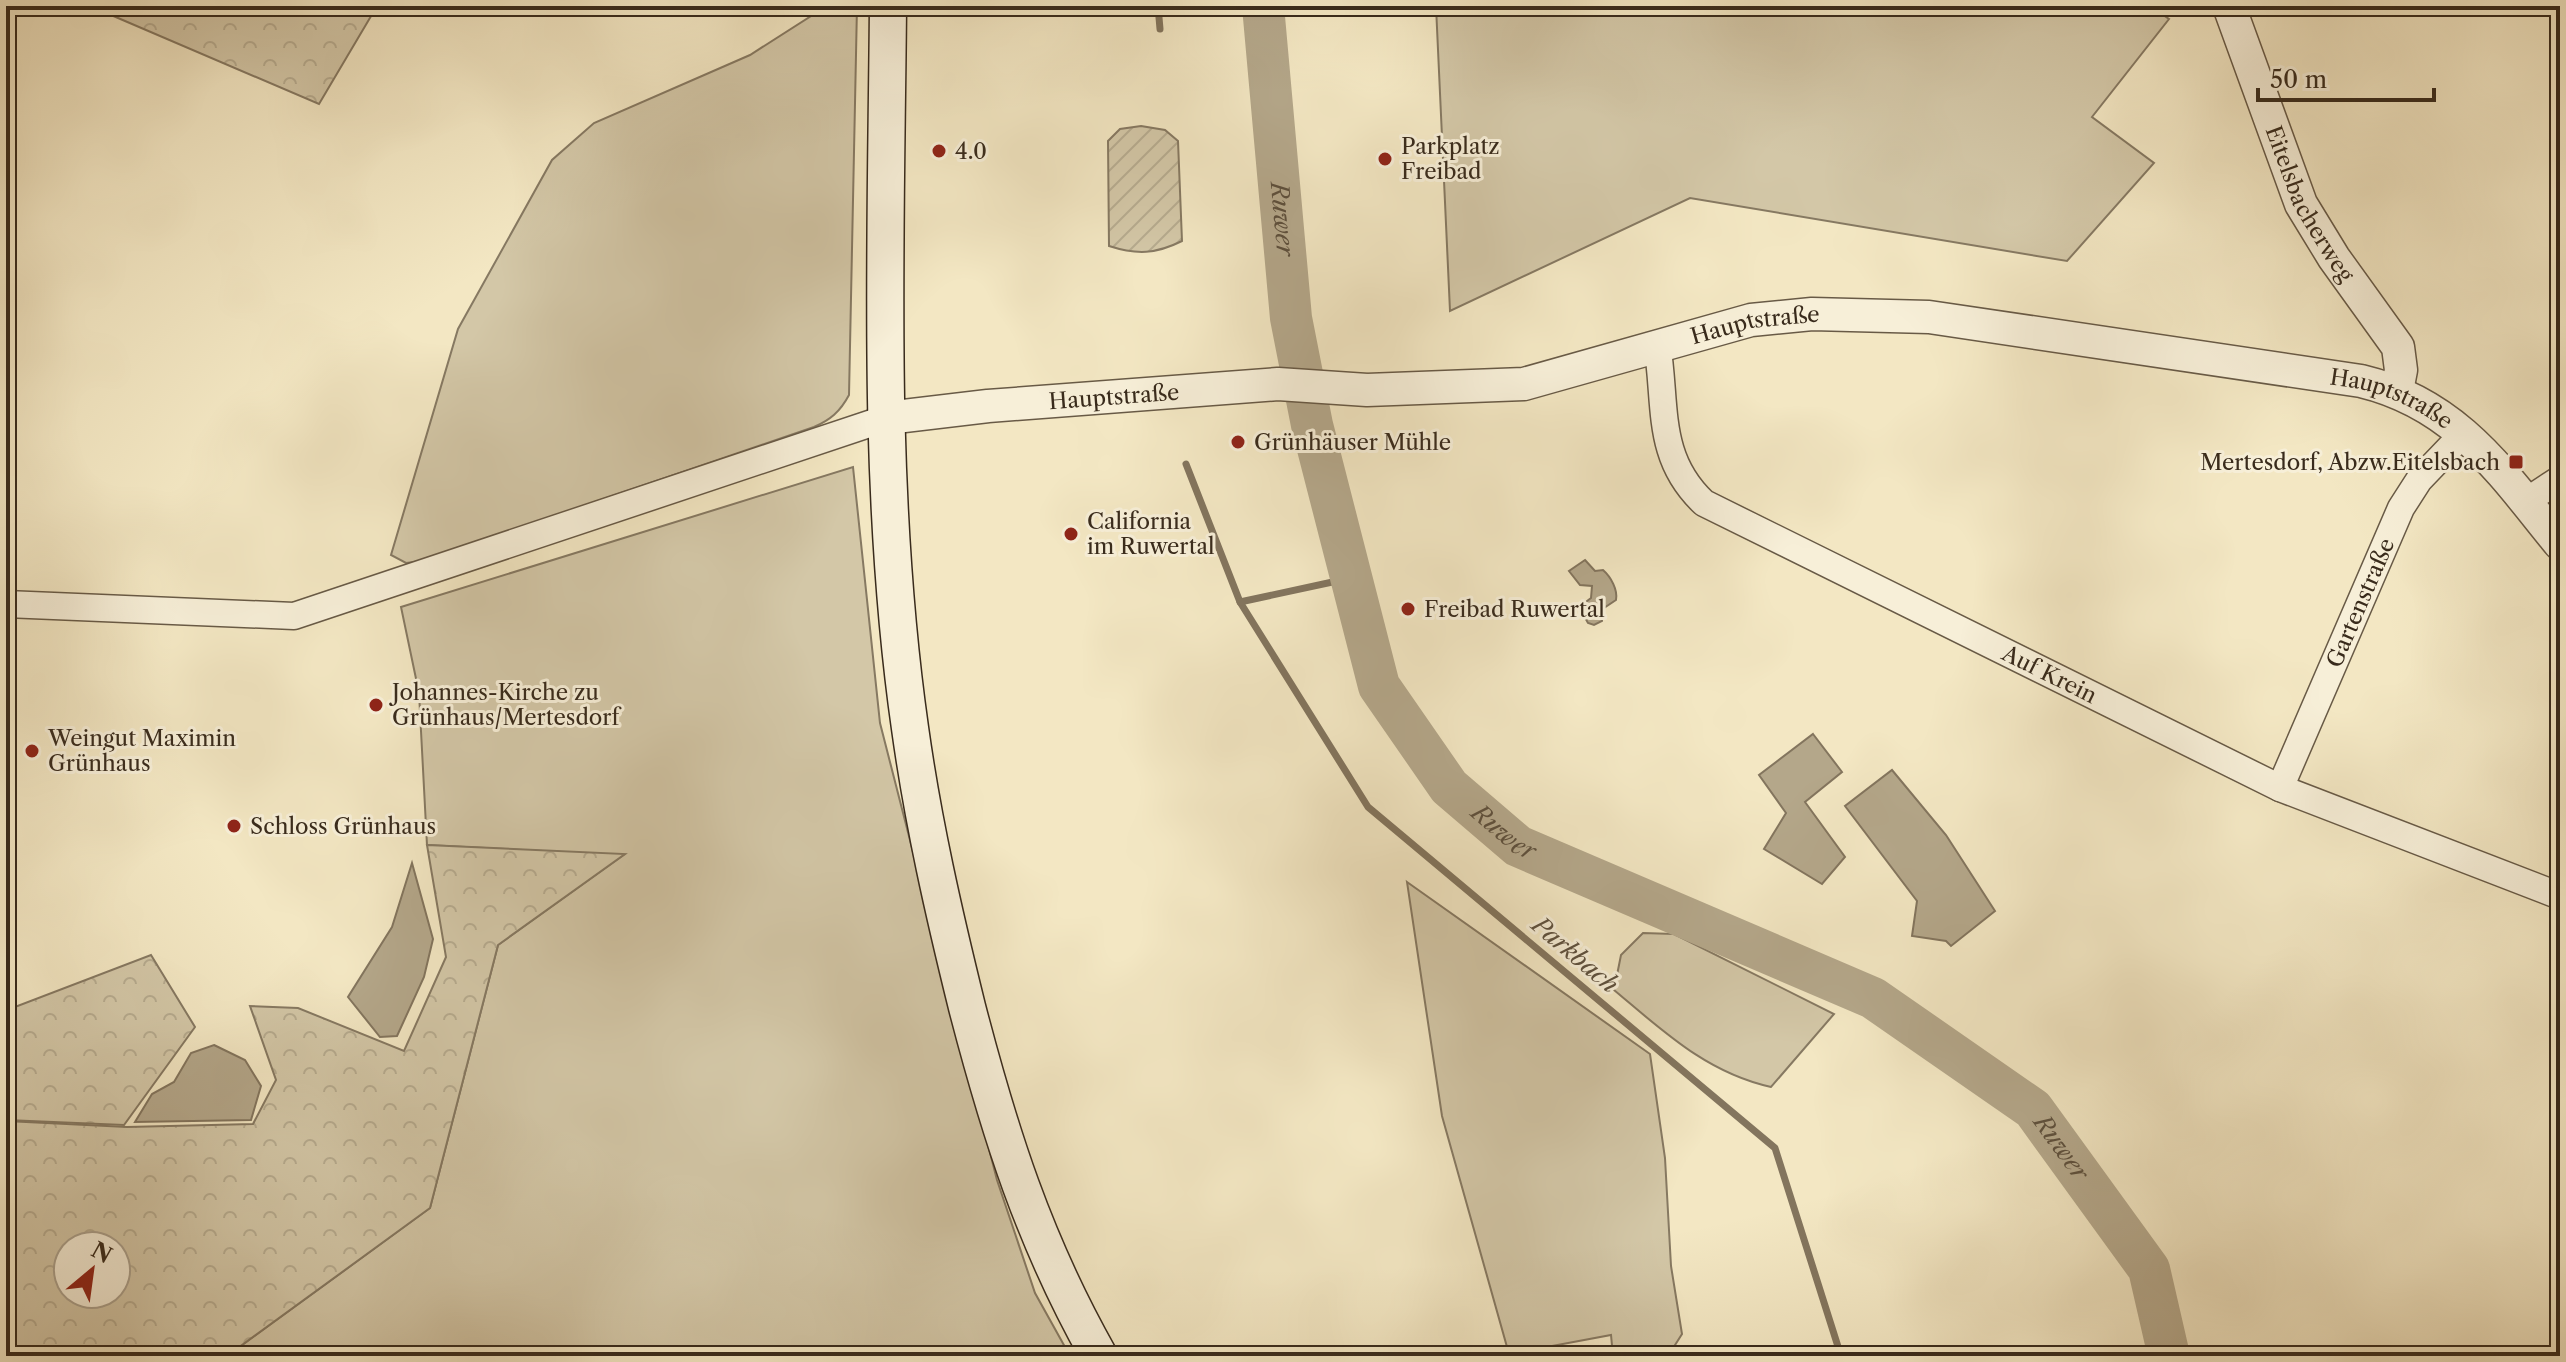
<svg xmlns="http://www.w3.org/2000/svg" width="2566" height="1362" font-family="'Libre Caslon Text',serif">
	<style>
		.grass { fill: #d3c7a7; stroke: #867962; stroke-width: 2 }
		.forest { fill: url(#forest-crowns); stroke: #867962; stroke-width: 2; fill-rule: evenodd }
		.garden { fill: url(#garden-furrows); stroke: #867962; stroke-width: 2 }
		.water { fill: #b4a78a; stroke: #83755e; stroke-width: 2 }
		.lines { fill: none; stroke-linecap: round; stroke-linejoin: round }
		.stream { stroke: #83755e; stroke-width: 7 }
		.river { stroke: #b4a78a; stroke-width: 42 }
		.minor-casing { stroke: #685a46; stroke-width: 29 }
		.tertiary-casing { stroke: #685a46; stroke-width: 35 }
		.secondary-casing { stroke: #392b1c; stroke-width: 39 }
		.minor { stroke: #f7efd8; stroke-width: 26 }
		.tertiary { stroke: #f7efd8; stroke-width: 32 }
		.secondary { stroke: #f7efd8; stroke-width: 36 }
		.poi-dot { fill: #8f2418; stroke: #f7efd8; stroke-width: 3 }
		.labels { text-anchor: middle; stroke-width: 6; stroke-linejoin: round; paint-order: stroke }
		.poi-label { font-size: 22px; fill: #392b1c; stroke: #f7efd8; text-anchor: start }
		.street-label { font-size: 22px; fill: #392b1c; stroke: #f7efd8 }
		.water-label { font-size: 24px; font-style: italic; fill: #5e503d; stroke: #f7efd8 }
	</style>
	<defs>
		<pattern id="forest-crowns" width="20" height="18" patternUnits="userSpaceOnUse" patternTransform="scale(2)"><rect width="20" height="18" fill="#d3c7a7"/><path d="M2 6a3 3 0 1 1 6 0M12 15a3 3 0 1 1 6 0" fill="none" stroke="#b6ab8f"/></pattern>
		<pattern id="garden-furrows" width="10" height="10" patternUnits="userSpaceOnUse" patternTransform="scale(2)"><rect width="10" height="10" fill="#d3c7a7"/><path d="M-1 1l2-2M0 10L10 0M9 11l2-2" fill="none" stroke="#b6ab8f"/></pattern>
	</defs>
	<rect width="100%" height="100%" fill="#f3e7c3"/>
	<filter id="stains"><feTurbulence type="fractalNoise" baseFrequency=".0025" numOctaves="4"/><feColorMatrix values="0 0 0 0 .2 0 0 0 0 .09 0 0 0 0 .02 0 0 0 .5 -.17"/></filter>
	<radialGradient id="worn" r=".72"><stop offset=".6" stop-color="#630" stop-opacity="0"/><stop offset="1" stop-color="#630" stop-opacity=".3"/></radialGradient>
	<g class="grass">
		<path d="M817 6H857L849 395C840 412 830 420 814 427L422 561 406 563 391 555 458 329 552 160 594 123 750 55 811 16Z"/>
		<path d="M1436 6H2150L2169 19 2092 117 2154 163 2067 261 1690 198 1450 311Z"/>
		<path d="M853 467 880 723 997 1180 1035 1293 1070 1356H227L430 1208 498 945 623 855 427 845 419 693 401 607Z"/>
		<path d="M1407 882 1650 1054 1665 1158 1671 1266 1682 1334 1668 1356H1613L1611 1335 1509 1354 1442 1116Z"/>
		<path d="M1643 933 1674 934 1834 1014 1771 1087C1707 1073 1663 1031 1614 990L1621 955Z"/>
	</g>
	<g class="forest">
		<path d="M90 6H377L319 104Z"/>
		<path d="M427 845 625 854 498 945 430 1208 227 1356H6V1121L127 1127 253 1124 276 1080 250 1006 298 1008 404 1051 446 957ZM68 1246H116V1294H68Z"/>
		<path d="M151 955 195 1027 124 1125 6 1120V1007H15Z"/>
	</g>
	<path class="garden" d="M1141 126 1165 130 1178 141 1182 241C1156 254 1137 255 1109 246L1108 141 1120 129Z"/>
	<g class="water">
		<path d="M1585 560 1595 571 1603 570C1611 577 1618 590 1616 600L1601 610 1602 621 1594 625 1588 623 1579 607 1591 598 1592 586 1580 585 1569 571Z"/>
		<path d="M1813 734 1842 772 1805 802 1845 857 1822 884 1764 849 1786 813 1759 775Z"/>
		<path d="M1892 770 1946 835 1995 911 1951 946 1946 941 1912 936 1917 901 1845 806Z"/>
		<path d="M412 863 433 939 424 977 397 1036 380 1037 348 997 392 927Z"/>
		<path d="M214 1045 245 1060 261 1086 251 1120 135 1122 152 1094 174 1082 191 1053Z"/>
	</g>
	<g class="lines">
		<g class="stream">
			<path d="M1158 6 1160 29"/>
			<path d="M1186 464 1240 602 1368 807 1775 1148 1841 1356"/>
			<path d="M1240 602 1351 578"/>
		</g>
		<path class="river" id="s1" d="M1263 6 1291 318 1312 425 1379 686 1449 787 1518 846 1873 998 2033 1109 2149 1269 2169 1356"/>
		<defs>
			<g id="minor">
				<path id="s2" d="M1657 344C1667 405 1655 457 1704 503L2280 788 2560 896"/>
				<path d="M2525 502 2560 479"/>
				<path d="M6 604 294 616 887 418"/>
				<path id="s3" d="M2280 788 2401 508 2419 480 2464 433"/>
			</g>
			<g id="tertiary">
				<path id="s4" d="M2229 6 2301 204 2334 258 2398 347 2401 370 2397 391"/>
				<path id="s5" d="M887 418 988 406 1278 384 1367 390 1524 384 1751 320 1812 314 1929 317 2361 381C2457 404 2501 472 2560 544"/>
			</g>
			<path id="secondary" d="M888 6C886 246 876 490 910 728 923 822 944 914 967 1007 1000 1134 1034 1241 1099 1356"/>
		</defs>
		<use href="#minor" class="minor-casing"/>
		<use href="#tertiary" class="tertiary-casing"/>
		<use href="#secondary" class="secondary-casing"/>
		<use href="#minor" class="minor"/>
		<use href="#tertiary" class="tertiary"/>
		<use href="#secondary" class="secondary"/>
	</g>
	<g class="poi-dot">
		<circle cx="939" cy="151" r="8"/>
		<circle cx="1385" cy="159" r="8"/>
		<circle cx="1238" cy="442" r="8"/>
		<rect x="2508" y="454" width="16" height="16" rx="4"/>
		<circle cx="1071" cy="534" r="8"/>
		<circle cx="1408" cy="609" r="8"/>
		<circle cx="376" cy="705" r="8"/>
		<circle cx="32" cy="751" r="8"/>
		<circle cx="234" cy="826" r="8"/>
	</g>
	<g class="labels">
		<g class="poi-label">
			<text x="1401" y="154">Parkplatz<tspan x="1401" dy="25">Freibad</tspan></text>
			<text x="955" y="159">4.0</text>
			<text x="1254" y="450">Grünhäuser Mühle</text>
			<text x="2500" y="470" text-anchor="end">Mertesdorf, Abzw.Eitelsbach</text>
			<text x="1087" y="529">California<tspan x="1087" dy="25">im Ruwertal</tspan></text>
			<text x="1424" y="617">Freibad Ruwertal</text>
			<text x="392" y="700">Johannes-Kirche zu<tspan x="392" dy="25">Grünhaus/Mertesdorf</tspan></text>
			<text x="48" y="746">Weingut Maximin<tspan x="48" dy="25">Grünhaus</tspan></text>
			<text x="250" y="834">Schloss Grünhaus</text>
		</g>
		<g class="street-label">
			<text dy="8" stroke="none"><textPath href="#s4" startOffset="214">Eitelsbacherweg</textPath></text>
			<text dy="8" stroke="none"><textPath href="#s5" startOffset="878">Hauptstraße</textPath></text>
			<text dy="8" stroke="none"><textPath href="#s5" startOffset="228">Hauptstraße</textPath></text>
			<text dy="8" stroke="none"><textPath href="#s5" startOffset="1524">Hauptstraße</textPath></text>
			<text dy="8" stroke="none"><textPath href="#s3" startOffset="202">Gartenstraße</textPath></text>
			<text dy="8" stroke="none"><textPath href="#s2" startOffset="556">Auf Krein</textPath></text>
		</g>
		<g class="water-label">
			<text dy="8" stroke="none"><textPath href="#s1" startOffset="214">Ruwer</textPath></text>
			<text dy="8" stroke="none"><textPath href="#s1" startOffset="886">Ruwer</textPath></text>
			<text transform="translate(1575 955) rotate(40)" y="8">Parkbach</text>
			<text dy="8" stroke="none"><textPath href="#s1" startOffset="1534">Ruwer</textPath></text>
		</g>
	</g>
	<rect width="2566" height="1362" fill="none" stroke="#f3e7c3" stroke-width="32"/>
	<rect x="8" y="8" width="2550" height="1346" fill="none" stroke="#392b1c" stroke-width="4"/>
	<rect x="16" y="16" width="2534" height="1330" fill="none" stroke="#392b1c" stroke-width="2"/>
	<g transform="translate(92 1270) rotate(29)"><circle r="38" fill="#f7efd8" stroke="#aba18d" stroke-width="2"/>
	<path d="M0-6L14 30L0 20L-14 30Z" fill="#8f2418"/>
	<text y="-12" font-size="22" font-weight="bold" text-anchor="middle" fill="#392b1c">N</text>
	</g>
	<path d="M2258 88v12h176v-12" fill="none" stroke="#392b1c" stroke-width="4"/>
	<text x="2270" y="88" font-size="24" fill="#392b1c" stroke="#f7efd8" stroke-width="6" paint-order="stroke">50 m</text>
	<rect width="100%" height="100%" filter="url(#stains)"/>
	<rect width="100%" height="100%" fill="url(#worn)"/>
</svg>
